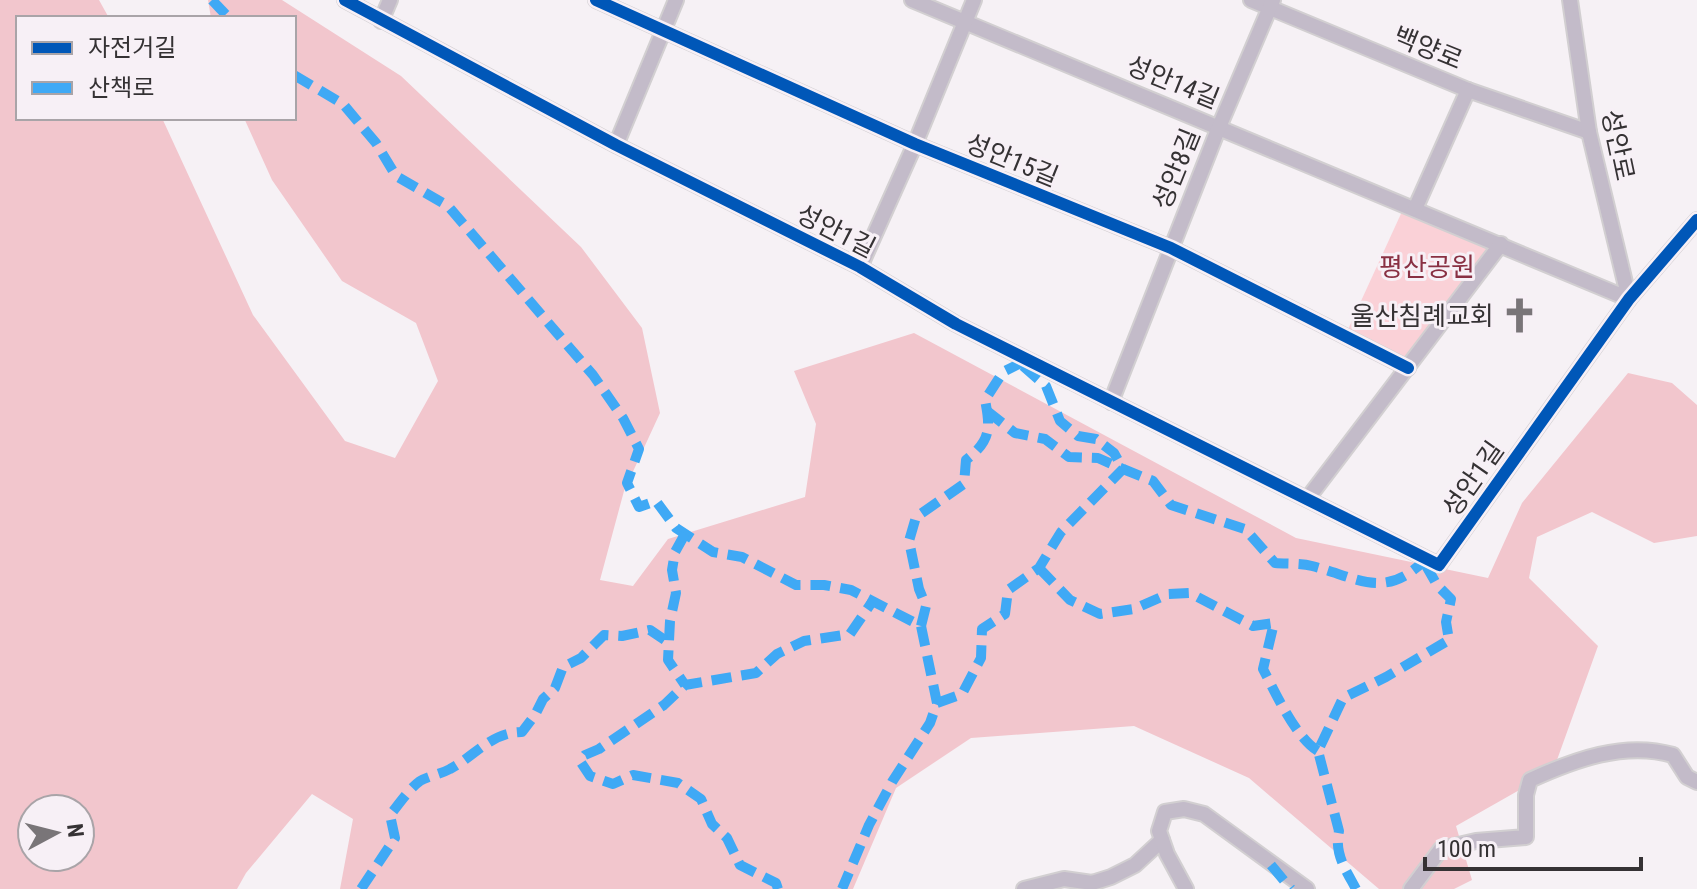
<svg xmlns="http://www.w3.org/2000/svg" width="1697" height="889" font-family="'Roboto Condensed','Noto Sans KR',sans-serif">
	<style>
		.green { fill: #fad1d7 }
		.forest { fill: #f2c6cd; fill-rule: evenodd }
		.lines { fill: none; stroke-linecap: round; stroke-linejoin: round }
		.minor-casing { stroke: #d2cfd1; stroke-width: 18 }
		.minor { stroke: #c3bbc9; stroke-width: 14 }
		.quiet { stroke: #3fa9f5; stroke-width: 10; stroke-dasharray: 20 10; stroke-linecap: butt }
		.cycleway-casing { stroke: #f7f0f6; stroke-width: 17 }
		.cycleway { stroke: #0057b8; stroke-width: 12 }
		.labels { text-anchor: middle; stroke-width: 6; stroke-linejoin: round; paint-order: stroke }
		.street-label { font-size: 26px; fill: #353234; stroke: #f7f0f6 }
		.park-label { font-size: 26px; fill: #893043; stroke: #f7f0f6 }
		.poi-label { font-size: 26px; fill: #353234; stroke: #f7f0f6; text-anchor: end }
	</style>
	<rect width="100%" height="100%" fill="#f6f1f5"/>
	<path class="green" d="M1405 205 1501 244 1408 368 1345 336Z"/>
	<path class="forest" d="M0 0H99L109 18H18V118H162L253 315 345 441 395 458 438 381 416 323 342 281 272 180 244 118H294V18H211L208 0H282L401 76 581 247 642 328 660 413 624 491 600 580 633 586 668 539 805 497 816 424 794 371 914 333 1296 538 1488 578 1522 503 1628 373 1672 383 1697 405V536L1654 543 1592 512 1537 537 1529 578 1598 646 1553 771 1456 826 1472 880 1454 889H1379L1249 778 1134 726 971 738 896 788 853 889H340L353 819 312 794 246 873 237 889H0ZM32 809H80V857H32Z"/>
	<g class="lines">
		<defs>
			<g id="minor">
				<path d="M345 0 616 145 860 267 956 324 1439 565 1629 299 1697 220"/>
				<path d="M596 0 915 144 1171 248 1408 368"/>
				<path d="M912 0 1629 299"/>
				<path d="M1251 0 1468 90 1589 132"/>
				<path d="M1570 0 1589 132 1629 299"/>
				<path d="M381 21 390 0"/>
				<path d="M616 145 676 0"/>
				<path d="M1415 209 1468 90"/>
				<path d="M860 267 915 144 974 0"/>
				<path d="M1111 402 1219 127 1273 0"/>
				<path d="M1308 498 1501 244"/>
				<path d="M1024 889 1064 879 1092 883 1111 877 1135 865 1162 840"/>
				<path d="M1186 889 1167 854 1159 831 1165 812 1184 809 1204 814 1307 889"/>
				<path d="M1411 889 1441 849 1476 841 1526 837V795L1530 780C1574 760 1624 741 1673 755L1687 777 1697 782"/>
			</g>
		</defs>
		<use href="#minor" class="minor-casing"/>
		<use href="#minor" class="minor"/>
		<g class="quiet">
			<path d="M212 0 229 18"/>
			<path d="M294 75 343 104 376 143 396 176 448 206 593 375 623 418 639 449 627 483 639 507 656 501 676 528 713 552 742 557 796 585H824L851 590 921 626 937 703 930 723 892 782 869 825 842 889"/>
			<path d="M1023 366 1046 386 1060 421 1078 436 1096 439 1114 453 1123 469 1153 481 1171 505 1245 529 1275 563C1287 564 1301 563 1312 566 1359 578 1385 601 1427 558"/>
			<path d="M685 534 675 552 672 570 676 593 670 621 668 660 685 685"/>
			<path d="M1039 568 1070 600 1100 614 1134 609 1168 594 1190 593 1253 626 1274 623 1263 669C1275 692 1296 738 1318 751"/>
			<path d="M921 626 926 606 919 589 909 541 916 517 964 484 966 460C990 441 991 430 985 400L1003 372 1027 360"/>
			<path d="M937 703 962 694 981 658 982 629 1005 614 1008 590 1039 568 1061 532 1123 469 1098 458 1069 457 1045 439 1015 433 987 411"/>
			<path d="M1271 865 1291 889"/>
			<path d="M361 889 395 838 390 815C399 804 409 789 420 781 429 776 441 774 450 769 475 756 491 732 522 732L535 715 543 699 555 688 563 667 581 658 604 635 622 636 650 630 669 643"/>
			<path d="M778 889 776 883 740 865 727 838 712 824 701 799 678 783 633 775 613 784 590 776 580 761 585 755 599 749 664 705 685 685 756 673 777 654 804 641 850 634 872 602"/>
			<path d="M1356 889C1346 870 1334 854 1339 831L1318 751 1343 698 1386 677 1449 640 1446 622 1451 599 1437 585 1424 562"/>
		</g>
		<defs>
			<g id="cycleway">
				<path d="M345 0 616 145 860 267 956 324 1439 565 1629 299 1697 220"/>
				<path d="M596 0 915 144 1171 248 1408 368"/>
			</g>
		</defs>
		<use href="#cycleway" class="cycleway-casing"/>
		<use href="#cycleway" class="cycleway"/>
	</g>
	<defs>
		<symbol id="church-bare" viewBox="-9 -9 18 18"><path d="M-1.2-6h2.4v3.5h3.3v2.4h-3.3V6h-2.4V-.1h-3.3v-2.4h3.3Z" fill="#797578" stroke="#f7f0f6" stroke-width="2.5" paint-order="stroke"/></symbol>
	</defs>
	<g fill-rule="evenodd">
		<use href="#church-bare" x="1494" y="290" width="51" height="51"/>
	</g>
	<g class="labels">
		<g class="street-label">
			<text transform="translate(1428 48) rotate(22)" y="9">백양로</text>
			<text transform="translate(1173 82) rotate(22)" y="9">성안14길</text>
			<text transform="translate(1618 145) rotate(78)" y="9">성안로</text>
			<text transform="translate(1012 160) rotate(22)" y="9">성안15길</text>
			<text transform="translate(1176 169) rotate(-68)" y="9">성안8길</text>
			<text transform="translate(836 231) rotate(27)" y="9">성안1길</text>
			<text transform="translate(1473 479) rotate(-55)" y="9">성안1길</text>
		</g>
		<g class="park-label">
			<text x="1427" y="276">평산공원</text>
		</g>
		<g class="poi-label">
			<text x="1494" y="325">울산침례교회</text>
		</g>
	</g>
	<rect x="16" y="16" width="280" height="104" fill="#f7f0f6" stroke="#a9a4a8" stroke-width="2"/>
	<rect x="32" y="42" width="40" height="12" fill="#0057b8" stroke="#a9a4a8" stroke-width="2"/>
	<text x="88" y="56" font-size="24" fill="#353234">자전거길</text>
	<rect x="32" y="82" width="40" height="12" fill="#3fa9f5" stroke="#a9a4a8" stroke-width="2"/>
	<text x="88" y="96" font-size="24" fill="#353234">산책로</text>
	<g transform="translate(56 833) rotate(83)"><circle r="38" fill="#f7f0f6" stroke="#a9a4a8" stroke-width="2"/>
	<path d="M0-6L14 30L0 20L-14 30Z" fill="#797578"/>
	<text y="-12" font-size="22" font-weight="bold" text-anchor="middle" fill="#353234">N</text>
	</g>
	<path d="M1425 857v12h216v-12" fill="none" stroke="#353234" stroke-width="4"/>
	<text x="1437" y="857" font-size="24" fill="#353234" stroke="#f7f0f6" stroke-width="6" paint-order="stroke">100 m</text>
</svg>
